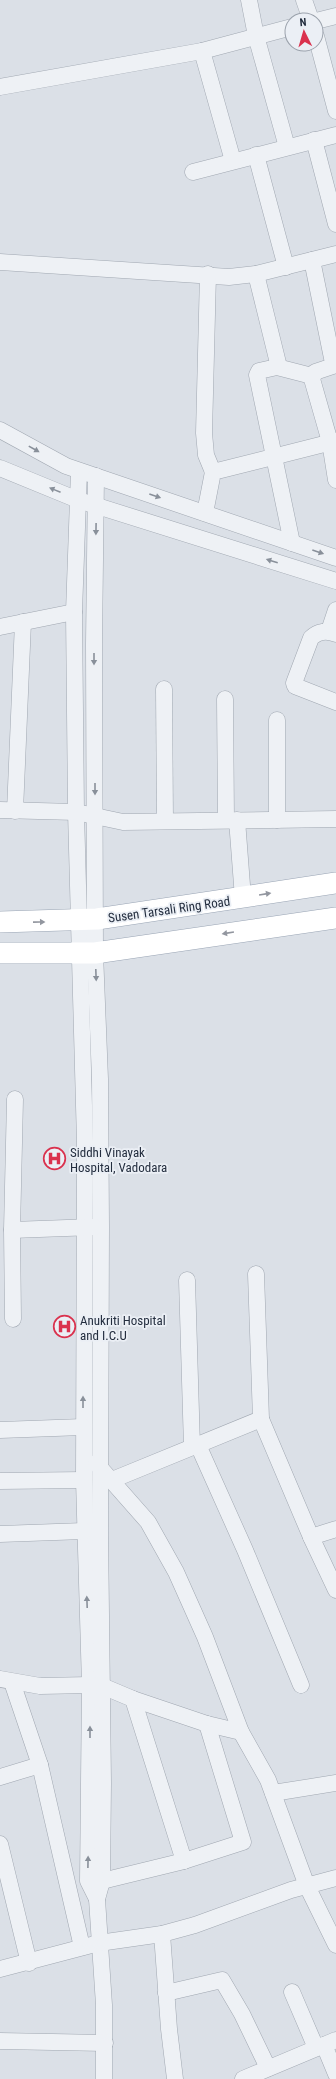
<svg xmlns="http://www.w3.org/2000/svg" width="336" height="2079" font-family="'Roboto Condensed',sans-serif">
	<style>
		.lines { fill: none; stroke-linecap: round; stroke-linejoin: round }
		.minor-casing { stroke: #a0a7b1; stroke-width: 17 }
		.major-casing { stroke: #99a4b4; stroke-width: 22 }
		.minor { stroke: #eef1f5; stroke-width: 16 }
		.major { stroke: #fff; stroke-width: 21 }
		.oneway { fill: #89909a }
		.oneway2 { fill: #92969f }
		.labels { text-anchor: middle; stroke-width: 3.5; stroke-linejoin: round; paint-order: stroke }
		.street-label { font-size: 13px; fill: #242e3f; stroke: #ebeff5 }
		.poi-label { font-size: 13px; fill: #242e3f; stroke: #ebeff5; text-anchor: start }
	</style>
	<rect width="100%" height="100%" fill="#dbe0e7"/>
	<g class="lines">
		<defs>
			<g id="minor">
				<path d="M249 0 256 36 287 147"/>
				<path d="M304 0 311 20"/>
				<path d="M316 21 336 16"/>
				<path d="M316 36 336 111"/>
				<path d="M202 51 233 161"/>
				<path d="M0 87 202 51 292 27"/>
				<path d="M314 140 336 224"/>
				<path d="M256 155 286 267"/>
				<path d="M193 172 336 135"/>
				<path d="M312 260 333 363V366L315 372 312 379 330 442 336 480"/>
				<path d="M0 262 229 277 256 274 336 254"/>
				<path d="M208 274 204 433 206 455 213 472"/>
				<path d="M256 274 278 363 277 367 259 371 257 375 292 543"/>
				<path d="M277 367 312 376"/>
				<path d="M0 430 66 466 336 558"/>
				<path d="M0 468 78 500 336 581"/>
				<path d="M79 471 74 612 76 812 85 1142 84 1480 90 1685 88 1881 97 1899"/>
				<path d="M96 476 94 644 95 953 100 1079 101 1227 100 1531 103 1783 102 1881 97 1899 104 2005V2079"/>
				<path d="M205 513 213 472 336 441"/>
				<path d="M0 627 74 612"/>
				<path d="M329 631 336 610"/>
				<path d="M336 634C327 630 318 631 311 638L294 683 295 686 336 702"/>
				<path d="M164 689 165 821"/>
				<path d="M225 699 226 820"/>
				<path d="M0 810 76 812 123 822 336 819"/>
				<path d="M15 811 23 622"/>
				<path d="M237 820 243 898"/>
				<path d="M277 820V720"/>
				<path d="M15 1099 12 1230 94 1227"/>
				<path d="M12 1230 13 1319"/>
				<path d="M187 1280 192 1447"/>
				<path d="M261 1419 311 1537 336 1529"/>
				<path d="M0 1430 83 1427"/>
				<path d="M198 1445 245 1550 301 1685"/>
				<path d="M96 1463 148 1522 176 1572 205 1637 241 1732"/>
				<path d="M112 1480 261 1419 256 1274"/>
				<path d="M0 1481 84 1480"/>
				<path d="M0 1534 84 1531"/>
				<path d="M311 1537 336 1590"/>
				<path d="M0 1679 40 1686 90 1685 102 1686 133 1699 207 1724 241 1732 268 1780 307 1886 336 1945"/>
				<path d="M12 1682 40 1765 82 1947"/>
				<path d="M133 1699 184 1861"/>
				<path d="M0 1777 40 1765"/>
				<path d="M273 1793 336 1783"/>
				<path d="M0 1844 29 1963"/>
				<path d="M92 1881H102L184 1861 243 1842 207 1724"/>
				<path d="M162 1934 169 2029 175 2079"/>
				<path d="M0 1969 99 1943 162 1934 195 1925 291 1890 336 1878"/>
				<path d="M292 1992 316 2048"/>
				<path d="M166 1993 222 1980 242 2014 268 2068"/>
				<path d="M0 2041 105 2043"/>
				<path d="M324 2045 336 2074"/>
				<path d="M243 2079 336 2040"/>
			</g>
			<g id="major">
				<path d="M0 922 97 919 336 883"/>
				<path d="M0 953H95L336 918"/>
			</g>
		</defs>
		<use href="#minor" class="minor-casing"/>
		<use href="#major" class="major-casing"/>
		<use href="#minor" class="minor"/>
		<use href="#major" class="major"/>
	</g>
	<defs><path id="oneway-solid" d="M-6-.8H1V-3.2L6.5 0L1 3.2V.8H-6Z"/></defs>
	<g class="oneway">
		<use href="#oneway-solid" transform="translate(34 449) rotate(29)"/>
		<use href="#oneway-solid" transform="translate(55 490) rotate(-158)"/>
		<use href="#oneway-solid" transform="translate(155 496) rotate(19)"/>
		<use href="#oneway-solid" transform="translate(96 529) rotate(91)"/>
		<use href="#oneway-solid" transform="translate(318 552) rotate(19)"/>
		<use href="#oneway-solid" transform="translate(272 561) rotate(-163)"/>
		<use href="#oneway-solid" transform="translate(94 659) rotate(90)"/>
		<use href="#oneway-solid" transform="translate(95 789) rotate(90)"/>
		<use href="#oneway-solid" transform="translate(96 975) rotate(88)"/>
		<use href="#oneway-solid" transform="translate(83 1402) rotate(-90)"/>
		<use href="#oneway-solid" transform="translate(87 1602) rotate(-92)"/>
		<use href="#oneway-solid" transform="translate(90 1732) rotate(-90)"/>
		<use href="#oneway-solid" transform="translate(88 1862) rotate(-89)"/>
	</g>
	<g class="oneway2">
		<use href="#oneway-solid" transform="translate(265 894) rotate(-9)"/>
		<use href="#oneway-solid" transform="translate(39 922) rotate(-1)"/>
		<use href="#oneway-solid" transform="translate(228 933) rotate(171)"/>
	</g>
	<defs>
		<symbol id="hospital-ring" viewBox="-11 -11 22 22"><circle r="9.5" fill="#ebeff5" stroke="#da324e" stroke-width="1.5"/><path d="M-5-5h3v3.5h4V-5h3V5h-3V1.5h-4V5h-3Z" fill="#da324e"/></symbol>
	</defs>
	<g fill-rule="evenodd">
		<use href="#hospital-ring" x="42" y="1146" width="25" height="25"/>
		<use href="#hospital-ring" x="52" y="1314" width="25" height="25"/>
	</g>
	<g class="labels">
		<g class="street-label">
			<text transform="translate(169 909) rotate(-8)" y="5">Susen Tarsali Ring Road</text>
		</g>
		<g class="poi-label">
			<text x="70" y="1157">Siddhi Vinayak<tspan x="70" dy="15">Hospital, Vadodara</tspan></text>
			<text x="80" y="1325">Anukriti Hospital<tspan x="80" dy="15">and I.C.U</tspan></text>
		</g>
	</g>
	<g transform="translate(304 32) rotate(355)"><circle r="19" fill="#ebeff5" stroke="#9ba2ac"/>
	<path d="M0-3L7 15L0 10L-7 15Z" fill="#da324e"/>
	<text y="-6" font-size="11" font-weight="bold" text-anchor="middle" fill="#242e3f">N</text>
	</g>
</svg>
